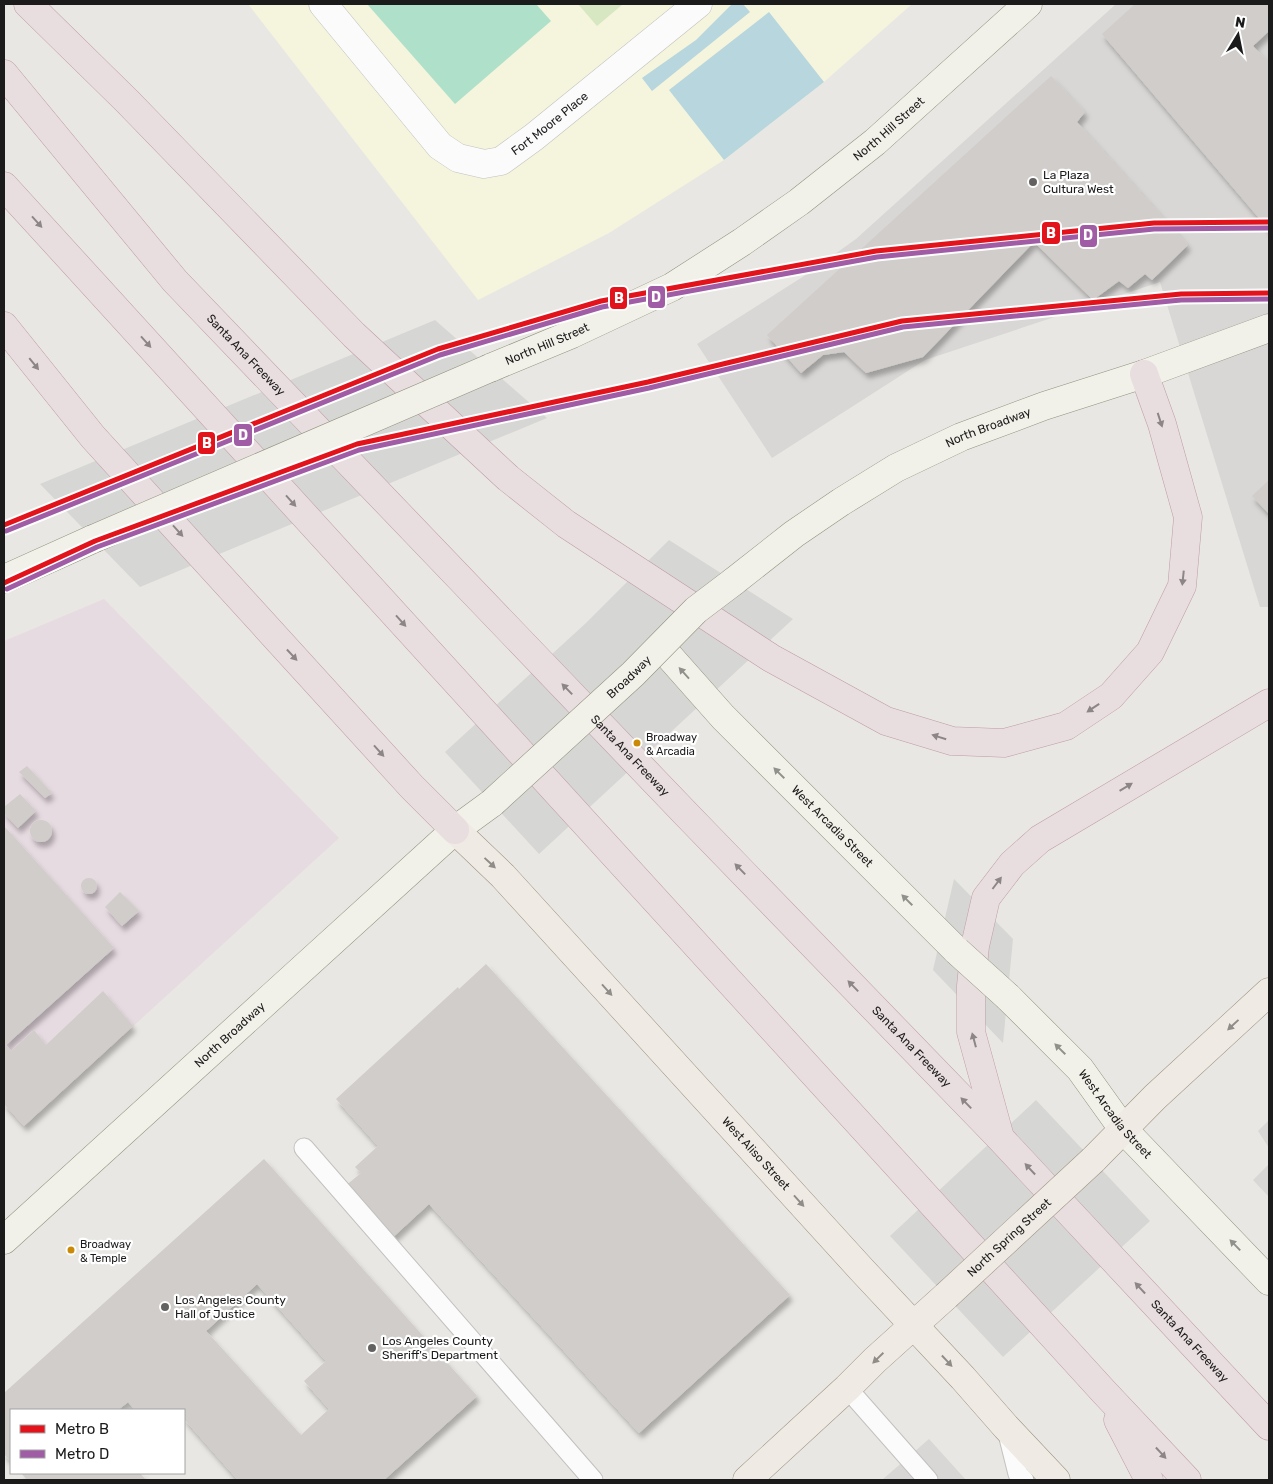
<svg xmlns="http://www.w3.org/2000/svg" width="1273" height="1484" font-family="Rubik,sans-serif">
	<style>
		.residential { fill: #d8d7d5 }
		.industrial { fill: #e7dbe2 }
		.education { fill: #f5f4dd }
		.grass { fill: #d6e7c1 }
		.pitch { fill: #afe0ca }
		.water { fill: #b7d6dd }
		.pier { fill: #d6d6d4 }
		.building { fill: #d0cdca; fill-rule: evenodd; filter: url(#shadow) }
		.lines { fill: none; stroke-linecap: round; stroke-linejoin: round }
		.lane-casing { stroke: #c2c1bf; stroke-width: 21 }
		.street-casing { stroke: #c2c1bf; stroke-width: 29 }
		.secondary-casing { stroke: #90927c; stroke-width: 29 }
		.primary-casing { stroke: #9f9481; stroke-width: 29 }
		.highway-casing { stroke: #be9ca5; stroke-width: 29 }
		.lane { stroke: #fcfbfb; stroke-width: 19 }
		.street { stroke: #fcfbfb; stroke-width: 28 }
		.secondary { stroke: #f2f1e9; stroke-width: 28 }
		.primary { stroke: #efeae3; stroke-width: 28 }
		.highway { stroke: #e8dddf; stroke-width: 28 }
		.secondary-bridge-casing { stroke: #90927c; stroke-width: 29; stroke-linecap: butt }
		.primary-bridge-casing { stroke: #9f9481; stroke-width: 29; stroke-linecap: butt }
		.secondary-bridge { stroke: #f2f1e9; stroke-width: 28 }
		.primary-bridge { stroke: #efeae3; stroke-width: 28 }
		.metro-1-casing { stroke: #fff; stroke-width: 9 }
		.metro-2-casing { stroke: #fff; stroke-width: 9 }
		.metro-1 { stroke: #e3131b; stroke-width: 5 }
		.metro-2 { stroke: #a05da5; stroke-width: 5 }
		.oneway { fill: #8c8687 }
		.oneway2 { fill: #91918c }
		.oneway3 { fill: #908d89 }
		.poi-dot { fill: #636261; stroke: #fff; stroke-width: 2 }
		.bus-dot { fill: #cb8a05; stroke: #fff; stroke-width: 2 }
		.labels { text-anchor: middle; stroke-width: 4.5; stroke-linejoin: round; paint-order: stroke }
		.bus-label { font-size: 11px; fill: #1b1b1b; stroke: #fff; text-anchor: start }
		.street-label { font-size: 12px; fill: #1b1b1b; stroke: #fff }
		.poi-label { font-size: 12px; fill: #1b1b1b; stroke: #fff; text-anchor: start }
		.line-badge { stroke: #fff; stroke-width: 2 }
		.badge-label { font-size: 14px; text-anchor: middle; font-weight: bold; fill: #fff }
	</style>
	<defs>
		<filter id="shadow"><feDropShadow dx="3" dy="5.5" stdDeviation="2.5" flood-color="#0004"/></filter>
	</defs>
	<rect width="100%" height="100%" fill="#e9e7e3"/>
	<g class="residential">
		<path d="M1116 4H1269V607H1260L1160 282 925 360 772 458 697 344 804 276 856 239Z"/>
		<path d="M1269 1120V1148L1258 1131Z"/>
		<path d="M1269 1164V1197L1253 1180Z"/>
		<path d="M929 1439 966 1480H882Z"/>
	</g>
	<path class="industrial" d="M104 599 339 838 24 1126 4 1104V641Z"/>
	<path class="education" d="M248 4H912L824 82 724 160 609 233 478 300Z"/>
	<path class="grass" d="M578 4H623L597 26Z"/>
	<path class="pitch" d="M367 4H536L551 21 455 104Z"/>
	<g class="water">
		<path d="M732 4H743L750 12 652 91 642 78 696 40Z"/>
		<path d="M769 12 824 82 724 160 669 90Z"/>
	</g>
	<g class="pier">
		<path d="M435 320 547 418 140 587 40 484Z"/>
		<path d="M669 540 793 619 539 854 445 752 586 623Z"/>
		<path d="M954 879 1013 939 1003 1043 933 970Z"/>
		<path d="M1036 1100 1150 1221 1003 1357 890 1236Z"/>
	</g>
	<g class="building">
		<path d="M1135 4H1269V31L1253 46 1269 63V230L1102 34Z"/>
		<path d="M1051 76 1085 112 1077 122 1188 245 1152 280 1145 274 1128 288 1119 281 1093 300 1034 242 923 357 866 373 844 352 823 355 801 373 767 335Z"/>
		<path d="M1269 480V514L1252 496Z"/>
		<path d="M27 766 52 793 45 798 19 772Z"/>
		<path d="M20 794 36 811 18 828 4 813V807Z"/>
		<circle cx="41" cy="831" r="11"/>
		<path d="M4 826 114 948 6 1045 11 1051 34 1030 46 1045 103 991 133 1026 24 1126 4 1104Z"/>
		<circle cx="89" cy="886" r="8"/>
		<path d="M120 892 139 911 122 926 105 907Z"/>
		<path d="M486 964 790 1295 639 1433 429 1204 391 1239 344 1187 361 1173 355 1167 378 1146 336 1099 458 987 459 989Z"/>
		<path d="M264 1159 477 1396 384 1480H238L184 1419V1410H135L128 1402 118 1410H11V1462L4 1454V1393ZM257 1284 326 1361 304 1381 329 1409 301 1435 206 1331Z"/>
		<path d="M21 1473H140L146 1480H27Z"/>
	</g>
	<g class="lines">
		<defs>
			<g id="lane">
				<path d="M304 1148 593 1480"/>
				<path d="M847 1388 928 1480"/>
				<path d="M1007 1430 1018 1474 1024 1480"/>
			</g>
			<g id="street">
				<path id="s1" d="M323 4 440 146 458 158 484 164 501 161 534 137 698 4"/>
			</g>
			<g id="secondary">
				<path id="s2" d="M490 368 572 334 672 287 742 242 799 202 875 142 1028 4"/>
				<path d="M4 579 93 539"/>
				<path id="s3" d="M733 582 794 534 841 502 896 468 961 437 1044 406 1144 374 1269 328"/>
				<path id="s4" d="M661 647 723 717 957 951"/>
				<path id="s5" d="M1008 997 1080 1069 1123 1129 1269 1281"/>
				<path id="s6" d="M4 1240 455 830 492 803"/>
			</g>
			<g id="primary">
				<path id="s7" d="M455 830 503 876 861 1269 963 1378 1006 1427 1056 1480"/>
				<path d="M1093 1160 1155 1097 1269 992"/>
				<path d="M747 1480 847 1388 875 1360 946 1296"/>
			</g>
			<g id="highway">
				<path d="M28 4 127 101 354 335 508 478 566 524 771 658 886 721 952 741 1004 743 1066 726 1111 696 1150 652 1182 586 1188 517 1162 424 1144 374"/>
				<path id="s8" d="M4 74 175 281 686 814 1000 1138 1269 1426"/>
				<path d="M4 186 1104 1392 1187 1480"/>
				<path d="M4 326 93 437 412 787 455 830"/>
				<path d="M999 1134 971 1032V986L975 946 986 898 1012 864 1040 839 1269 703"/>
				<path d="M1118 1420 1149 1480"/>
			</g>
		</defs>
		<use href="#lane" class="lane-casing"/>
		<use href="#street" class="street-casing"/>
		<use href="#secondary" class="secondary-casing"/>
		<use href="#primary" class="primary-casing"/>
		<use href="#highway" class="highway-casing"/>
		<use href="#lane" class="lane"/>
		<use href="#street" class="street"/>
		<use href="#secondary" class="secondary"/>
		<use href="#primary" class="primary"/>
		<use href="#highway" class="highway"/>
		<defs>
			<g id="secondary-bridge">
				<path d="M93 539 490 368"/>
				<path id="s9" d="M492 803 633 674 696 610 733 582"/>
				<path d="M957 951 1008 997"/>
			</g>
			<g id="primary-bridge">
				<path id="s10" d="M946 1296 1093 1160"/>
			</g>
		</defs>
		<use href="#secondary-bridge" class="secondary-bridge-casing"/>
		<use href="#primary-bridge" class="primary-bridge-casing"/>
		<use href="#secondary-bridge" class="secondary-bridge"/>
		<use href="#primary-bridge" class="primary-bridge"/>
		<defs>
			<g id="metro-1">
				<path d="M4 525 438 349 601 301 876 251 1154 223 1269 222"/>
				<path d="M4 583 95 541 357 444 648 382 902 321 1181 294 1269 293"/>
			</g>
			<g id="metro-2">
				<path d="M6 531 440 355 602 307 877 257 1154 229 1269 228"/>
				<path d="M7 589 97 547 359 450 649 388 903 327 1181 300 1269 299"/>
			</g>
		</defs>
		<use href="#metro-1" class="metro-1-casing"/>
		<use href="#metro-2" class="metro-2-casing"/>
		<use href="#metro-1" class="metro-1"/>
		<use href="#metro-2" class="metro-2"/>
	</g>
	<defs><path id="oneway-solid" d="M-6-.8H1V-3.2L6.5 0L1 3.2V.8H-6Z" transform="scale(1.25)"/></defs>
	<g class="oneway">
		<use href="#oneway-solid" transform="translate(37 222) rotate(48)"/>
		<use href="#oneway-solid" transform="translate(146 342) rotate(48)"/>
		<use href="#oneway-solid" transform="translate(34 364) rotate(51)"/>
		<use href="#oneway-solid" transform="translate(1160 420) rotate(72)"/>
		<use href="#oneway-solid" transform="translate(291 501) rotate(48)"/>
		<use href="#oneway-solid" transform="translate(178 531) rotate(48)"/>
		<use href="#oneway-solid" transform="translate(1183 578) rotate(96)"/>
		<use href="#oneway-solid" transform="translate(401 621) rotate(48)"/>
		<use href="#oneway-solid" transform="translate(292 655) rotate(47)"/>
		<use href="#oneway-solid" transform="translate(567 689) rotate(-134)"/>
		<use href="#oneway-solid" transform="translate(1093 708) rotate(146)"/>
		<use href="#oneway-solid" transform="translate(939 737) rotate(-163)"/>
		<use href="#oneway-solid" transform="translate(379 751) rotate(48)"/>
		<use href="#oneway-solid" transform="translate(1126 787) rotate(-31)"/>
		<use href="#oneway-solid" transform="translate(740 869) rotate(-134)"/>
		<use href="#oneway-solid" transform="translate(997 883) rotate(-53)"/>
		<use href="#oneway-solid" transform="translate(853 986) rotate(-134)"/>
		<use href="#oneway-solid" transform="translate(974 1040) rotate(-105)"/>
		<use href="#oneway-solid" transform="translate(966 1103) rotate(-134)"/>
		<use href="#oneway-solid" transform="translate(1030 1169) rotate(-133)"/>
		<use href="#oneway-solid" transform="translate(1140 1288) rotate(-133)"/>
		<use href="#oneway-solid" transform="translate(1161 1453) rotate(47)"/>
	</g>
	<g class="oneway2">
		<use href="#oneway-solid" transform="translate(684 673) rotate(-132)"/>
		<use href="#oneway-solid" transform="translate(779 773) rotate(-135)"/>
		<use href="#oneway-solid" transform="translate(907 900) rotate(-135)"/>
		<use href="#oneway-solid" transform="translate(1060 1049) rotate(-135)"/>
		<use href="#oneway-solid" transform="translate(1235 1245) rotate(-134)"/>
	</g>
	<g class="oneway3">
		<use href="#oneway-solid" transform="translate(490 863) rotate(43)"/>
		<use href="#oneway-solid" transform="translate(607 990) rotate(48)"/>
		<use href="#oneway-solid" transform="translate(1233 1025) rotate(137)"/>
		<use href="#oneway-solid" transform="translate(799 1201) rotate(48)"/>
		<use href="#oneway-solid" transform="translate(878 1358) rotate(136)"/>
		<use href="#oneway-solid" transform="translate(947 1361) rotate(47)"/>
	</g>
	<g class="poi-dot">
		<circle cx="1033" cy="182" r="5"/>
		<circle cx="165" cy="1307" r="5"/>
		<circle cx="372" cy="1348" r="5"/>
	</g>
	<g class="bus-dot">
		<circle cx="637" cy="743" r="4.5"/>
		<circle cx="71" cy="1250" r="4.5"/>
	</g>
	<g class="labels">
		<g class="bus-label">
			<text x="646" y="741">Broadway<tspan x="646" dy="14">&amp; Arcadia</tspan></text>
			<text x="80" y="1248">Broadway<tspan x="80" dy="14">&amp; Temple</tspan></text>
		</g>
		<g class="street-label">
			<text dy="4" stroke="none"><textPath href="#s1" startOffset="311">Fort Moore Place</textPath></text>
			<text dy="4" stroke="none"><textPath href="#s2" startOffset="468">North Hill Street</textPath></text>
			<text dy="4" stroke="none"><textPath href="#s2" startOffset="62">North Hill Street</textPath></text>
			<text dy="4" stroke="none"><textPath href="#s8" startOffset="371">Santa Ana Freeway</textPath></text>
			<text dy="4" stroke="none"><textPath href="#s3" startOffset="300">North Broadway</textPath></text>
			<text dy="4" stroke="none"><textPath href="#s9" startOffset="186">Broadway</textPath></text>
			<text dy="4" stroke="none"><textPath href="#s8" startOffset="926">Santa Ana Freeway</textPath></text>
			<text dy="4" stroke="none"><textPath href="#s4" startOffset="248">West Arcadia Street</textPath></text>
			<text dy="4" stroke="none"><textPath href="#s6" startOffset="305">North Broadway</textPath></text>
			<text dy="4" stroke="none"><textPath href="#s8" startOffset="1331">Santa Ana Freeway</textPath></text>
			<text dy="4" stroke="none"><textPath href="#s5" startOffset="159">West Arcadia Street</textPath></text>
			<text dy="4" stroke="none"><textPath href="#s7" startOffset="442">West Aliso Street</textPath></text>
			<text dy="4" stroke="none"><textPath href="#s10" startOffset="86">North Spring Street</textPath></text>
			<text dy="4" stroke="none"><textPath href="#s8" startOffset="1736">Santa Ana Freeway</textPath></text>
		</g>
		<g class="poi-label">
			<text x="1043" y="179">La Plaza<tspan x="1043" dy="14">Cultura West</tspan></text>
			<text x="175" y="1304">Los Angeles County<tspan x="175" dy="14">Hall of Justice</tspan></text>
			<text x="382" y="1345">Los Angeles County<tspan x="382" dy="14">Sheriff's Department</tspan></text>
		</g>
	</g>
	<g class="line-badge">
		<rect x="1041" y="221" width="20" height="24" rx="5" fill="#e3131b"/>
		<rect x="1079" y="224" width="19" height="24" rx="5" fill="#a05da5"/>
		<rect x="647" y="285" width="19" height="24" rx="5" fill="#a05da5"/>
		<rect x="609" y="286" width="19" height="24" rx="5" fill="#e3131b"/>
		<rect x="233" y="423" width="20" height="24" rx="5" fill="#a05da5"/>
		<rect x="197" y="431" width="19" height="24" rx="5" fill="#e3131b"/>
	</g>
	<g class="badge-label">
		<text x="1051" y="238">B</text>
		<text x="1088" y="240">D</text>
		<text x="656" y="302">D</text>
		<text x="619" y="303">B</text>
		<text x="243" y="440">D</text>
		<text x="207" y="448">B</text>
	</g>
	<rect width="1273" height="1484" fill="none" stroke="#1b1b1b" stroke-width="10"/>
	<rect x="10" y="1409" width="175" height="65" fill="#ffffff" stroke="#a4a4a4"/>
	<rect x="20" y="1425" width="25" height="8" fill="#e3131b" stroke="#a4a4a4"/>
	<text x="55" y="1434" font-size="15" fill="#1b1b1b">Metro B</text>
	<rect x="20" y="1450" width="25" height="8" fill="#a05da5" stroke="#a4a4a4"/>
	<text x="55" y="1459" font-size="15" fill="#1b1b1b">Metro D</text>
	<g transform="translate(1238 35) rotate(10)" stroke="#ffffff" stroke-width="4" paint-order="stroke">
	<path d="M0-4L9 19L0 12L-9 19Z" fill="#1b1b1b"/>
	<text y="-8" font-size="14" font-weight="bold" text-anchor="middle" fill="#1b1b1b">N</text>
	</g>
</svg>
